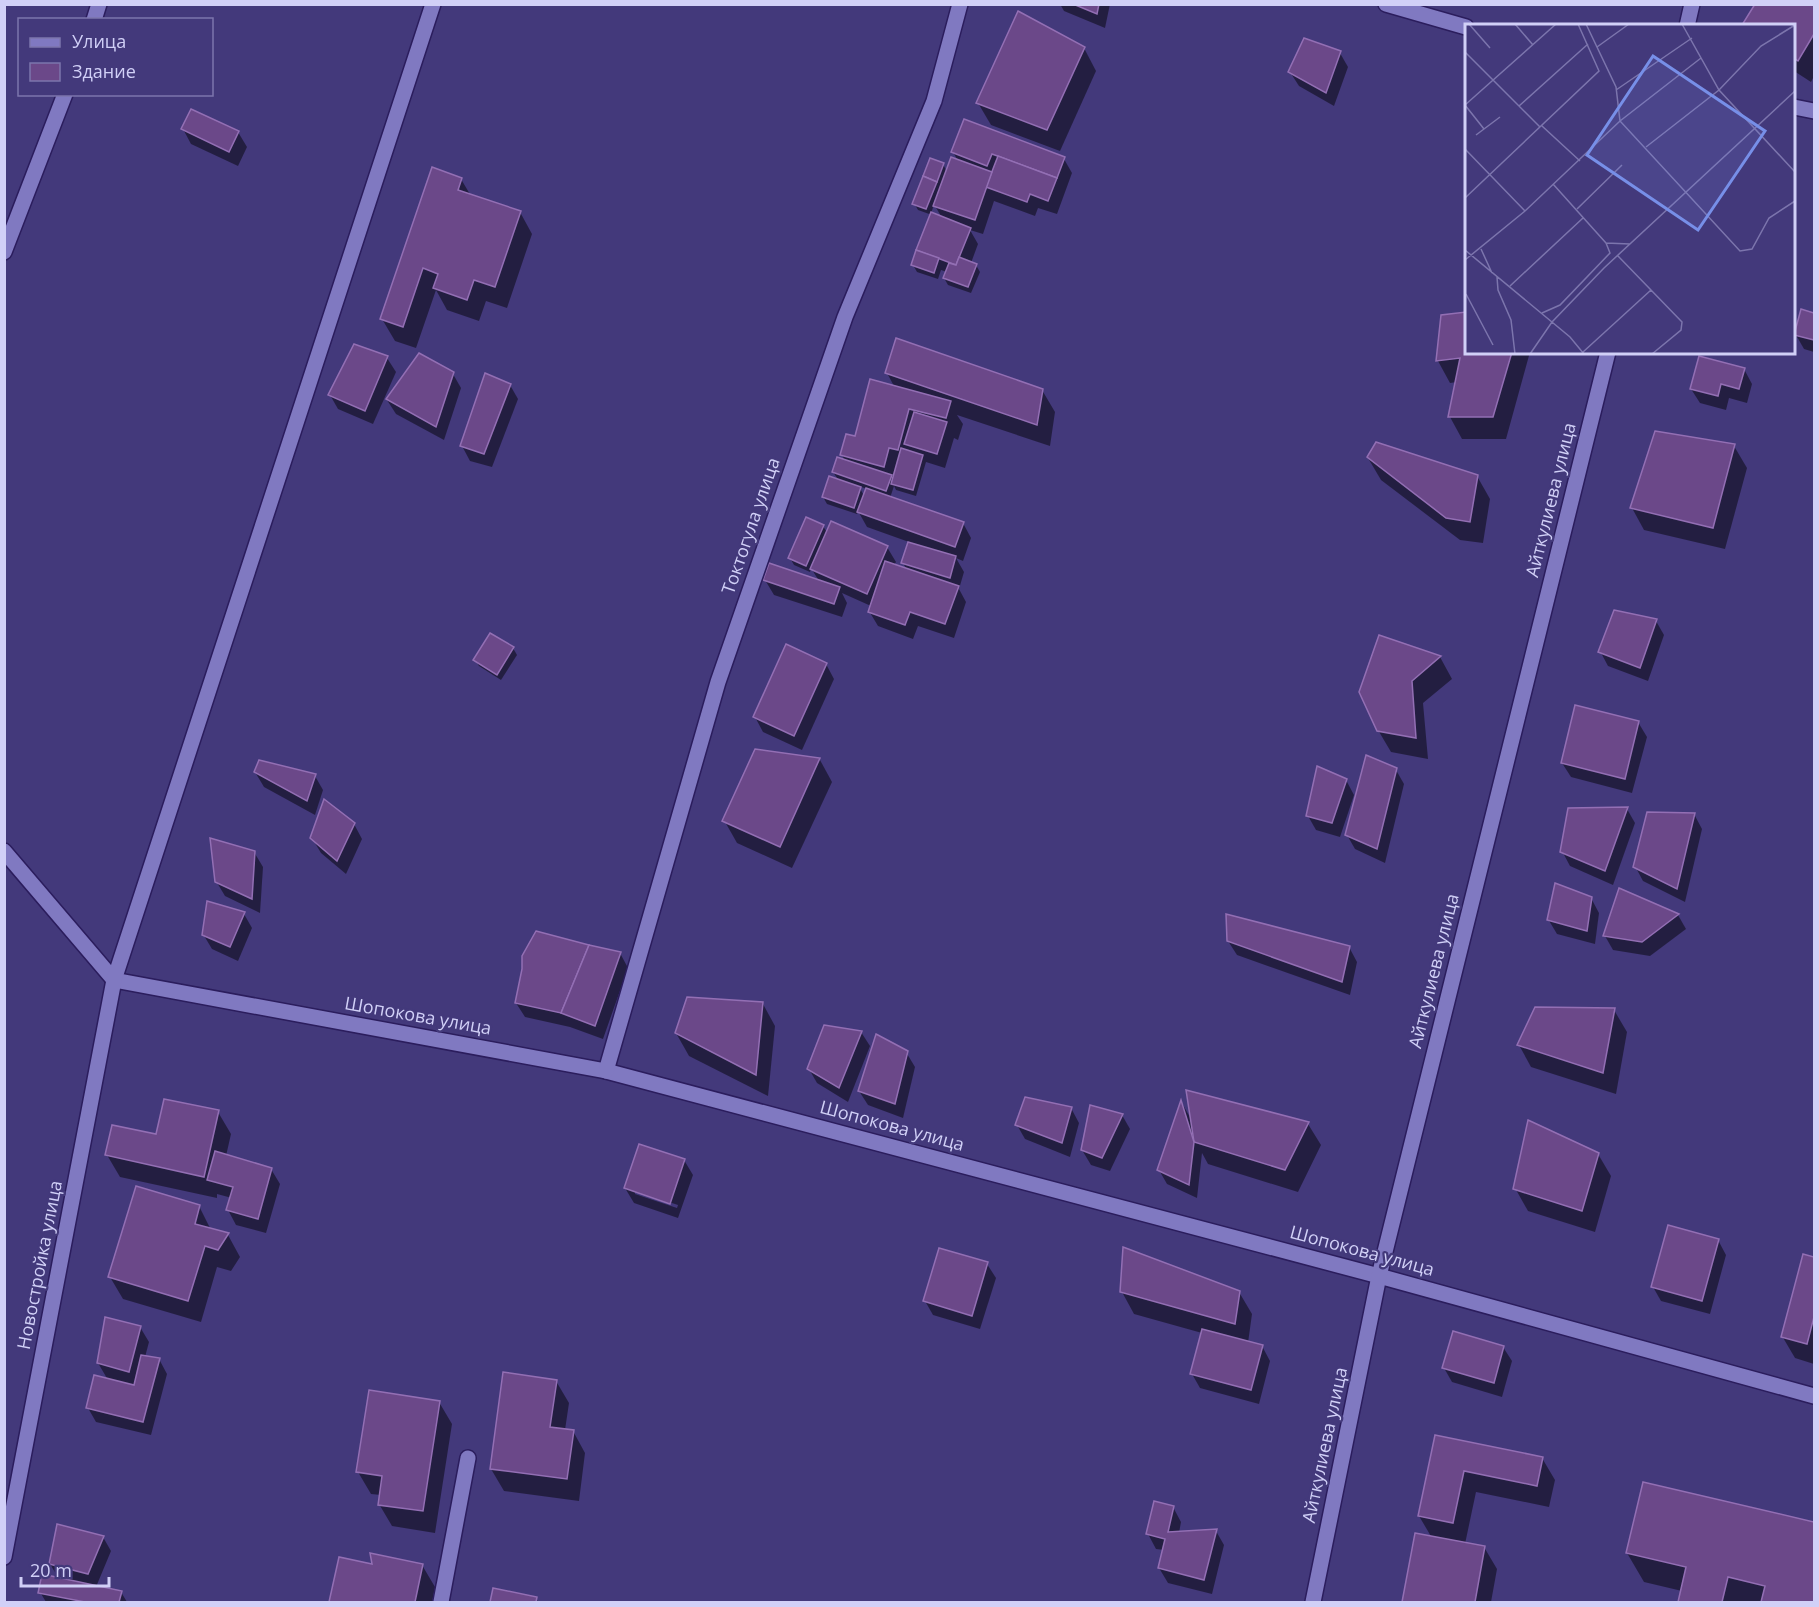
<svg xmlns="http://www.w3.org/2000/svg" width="1819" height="1607" font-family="'Open Sans',sans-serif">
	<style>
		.shadow { fill: #0007; fill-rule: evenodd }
		.building { fill: #6b4889; stroke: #936fb4; stroke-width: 1.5 }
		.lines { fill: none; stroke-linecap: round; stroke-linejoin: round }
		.minor-casing { stroke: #2b1d5d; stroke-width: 18 }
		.minor { stroke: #8079c1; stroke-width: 15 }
		.labels { text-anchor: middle; stroke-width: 4.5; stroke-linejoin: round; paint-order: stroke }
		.street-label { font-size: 18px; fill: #d1d0f7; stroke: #43397b }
		.inset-road { fill: none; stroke: #7c75ad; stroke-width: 1.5 }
		.view { fill: #778fe8; fill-opacity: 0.15; stroke: #778fe8; stroke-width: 3 }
		.inset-edge { fill: none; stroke: #d1d0f7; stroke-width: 3 }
	</style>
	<rect width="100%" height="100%" fill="#43397b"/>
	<g class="shadow">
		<path d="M1060 4H1110L1105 28 1064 11Z"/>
		<path d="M1757 4H1814V76L1811 82 1794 71V26L1744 25Z"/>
		<path d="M1084 48 1096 71 1060 151 991 125 978 103Z"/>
		<path d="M1340 53 1348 67 1334 106 1299 86 1290 72Z"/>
		<path d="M965 121 1064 159 1072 173 1057 214 1038 208 1035 216 994 201 983 234 970 230 978 244 971 263 976 265 980 272 971 293 948 285 944 278 947 272 941 270 938 279 917 272 913 265 932 215 918 210 914 203 943 164 947 172 958 161 953 152ZM934 204 942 218 931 214Z"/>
		<path d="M183 129 238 132 247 147 238 166 191 144Z"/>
		<path d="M461 179 471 196 520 212 532 234 507 308 486 301 479 321 447 310 436 290 416 348 395 341 382 319Z"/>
		<path d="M1802 311 1814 314V352L1804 349 1796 335Z"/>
		<path d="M1466 314V352H1530L1506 439H1462L1450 417 1457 382 1450 383 1438 361 1442 316Z"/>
		<path d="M355 346 387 358 396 372 373 424 338 409 330 395Z"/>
		<path d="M1744 369 1752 384 1747 403 1729 398 1726 410 1700 403 1691 389Z"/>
		<path d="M887 373 1042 390 1055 412 1050 446 957 415 963 424 958 440 954 438 945 468 926 462 916 496 896 490 894 486 890 498 963 523 971 538 963 561 956 558 964 572 959 589 966 602 954 638 918 626 913 639 878 626 869 611 871 606 842 593 847 603 842 617 774 595 765 580 819 581 811 568 810 572 794 565 790 558 823 526 828 534 887 547 896 562 894 565 907 570 903 563 909 542 867 527 858 511 857 514 827 504 823 497 839 481 833 472 845 461 842 455 895 388ZM859 486 867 489 864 496Z"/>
		<path d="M453 374 461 388 444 440 396 414 387 400Z"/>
		<path d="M510 385 518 399 492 467 470 461 462 446Z"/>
		<path d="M1734 446 1747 468 1725 549 1644 530 1632 508Z"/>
		<path d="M1368 458 1477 476 1490 499 1483 543 1460 540 1381 480Z"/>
		<path d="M1656 621 1664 635 1648 681 1608 666 1600 651Z"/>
		<path d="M1380 637 1440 657 1452 679 1423 703 1428 759 1391 752 1378 730Z"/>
		<path d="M513 648 517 655 501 680 479 666 475 660Z"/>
		<path d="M826 664 834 679 802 750 763 732 755 717Z"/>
		<path d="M1638 722 1647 737 1632 793 1571 777 1562 763Z"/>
		<path d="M756 751 820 760 832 782 792 868 737 843 724 820Z"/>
		<path d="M1396 770 1404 784 1385 863 1355 849 1347 835Z"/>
		<path d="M255 772 315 776 323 790 315 815 264 787Z"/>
		<path d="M1346 780 1354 795 1340 837 1316 830 1308 816Z"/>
		<path d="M1627 809 1635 823 1613 885 1570 866 1562 851Z"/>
		<path d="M1694 814 1702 829 1685 902 1643 881 1635 866Z"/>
		<path d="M354 824 362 839 346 874 321 853 312 838Z"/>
		<path d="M254 852 263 867 260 913 225 896 216 881Z"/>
		<path d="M1620 890 1678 915 1686 929 1650 956 1613 950 1605 936Z"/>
		<path d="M1591 898 1599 913 1595 944 1557 934 1548 919Z"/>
		<path d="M244 914 252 928 238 961 212 949 203 934Z"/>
		<path d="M1228 941 1349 947 1357 962 1350 995 1237 955Z"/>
		<path d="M620 953 628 968 603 1039 570 1027 525 1017 516 1003 524 969Z"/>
		<path d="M763 1004 775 1026 768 1096 689 1056 676 1033Z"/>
		<path d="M1614 1010 1627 1032 1616 1094 1531 1067 1519 1045Z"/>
		<path d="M861 1032 870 1046 848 1102 817 1083 809 1069Z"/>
		<path d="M906 1052 915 1067 903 1118 868 1105 859 1091Z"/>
		<path d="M1182 1103 1192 1121 1308 1124 1321 1145 1298 1192 1208 1164 1202 1153 1197 1198 1167 1184 1159 1170Z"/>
		<path d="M1071 1108 1079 1123 1070 1157 1025 1139 1017 1125Z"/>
		<path d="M218 1112 231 1134 226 1156 271 1169 280 1184 266 1233 236 1225 228 1210 232 1198 217 1194V1198L120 1177 107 1155Z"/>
		<path d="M1122 1115 1130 1129 1110 1171 1091 1165 1082 1150Z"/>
		<path d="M1598 1154 1611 1176 1595 1232 1528 1211 1515 1188Z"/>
		<path d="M684 1160 693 1175 678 1218 634 1203 625 1188ZM635 1191 678 1205 677 1208 635 1194Z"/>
		<path d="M199 1206 211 1230 228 1235 240 1257 231 1271 217 1267 201 1322 123 1299 110 1277Z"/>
		<path d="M1718 1240 1726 1255 1710 1314 1661 1301 1653 1287Z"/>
		<path d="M1804 1255 1814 1259V1364L1795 1358 1782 1336Z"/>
		<path d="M987 1264 996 1278 980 1329 933 1315 925 1301Z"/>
		<path d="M1122 1292H1239L1252 1314 1248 1343 1262 1346 1270 1361 1259 1404 1200 1388 1192 1374 1202 1333 1134 1314Z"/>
		<path d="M140 1327 149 1342 145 1357 159 1359 167 1374 151 1435 96 1422 88 1408 108 1380 98 1363Z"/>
		<path d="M1503 1347 1512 1361 1502 1397 1452 1382 1444 1368Z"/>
		<path d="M556 1381 569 1403 565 1430 573 1431 585 1453 579 1501 504 1491 491 1469Z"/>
		<path d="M439 1402 452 1424 435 1533 392 1526 379 1504 381 1495 371 1494 358 1472Z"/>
		<path d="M1436 1437 1542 1458 1555 1480 1549 1507 1476 1492 1465 1544 1484 1547 1497 1569 1491 1602H1404L1416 1535 1432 1538 1419 1516Z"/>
		<path d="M1644 1484 1814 1524V1602H1679L1682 1591 1644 1582 1627 1553Z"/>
		<path d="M1173 1507 1181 1522 1179 1533 1216 1531 1224 1545 1212 1594 1168 1583 1159 1568 1164 1550 1156 1549 1148 1534Z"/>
		<path d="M103 1537 111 1551 96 1587 121 1592 127 1602H46L40 1592 59 1579 50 1564Z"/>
		<path d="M340 1559 374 1566 422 1565 435 1587 432 1602H331Z"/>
		<path d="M494 1590 536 1598 538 1602H492Z"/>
	</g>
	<g class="building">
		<path d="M1073 4H1099L1097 14Z"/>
		<path d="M1755 4H1814V34L1798 61 1794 58V26L1742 25Z"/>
		<path d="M1018 11 1085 47 1047 130 976 103Z"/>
		<path d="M1304 38 1341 51 1326 93 1288 72Z"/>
		<path d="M191 109 239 131 229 152 181 129Z"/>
		<path d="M964 119 1065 157 1057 178 992 154 987 166 951 152Z"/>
		<path d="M998 156 1057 178 1048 201 1030 194 1027 202 986 187Z"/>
		<path d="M951 157 992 172 975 220 933 206Z"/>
		<path d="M930 158 944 163 937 182 923 176Z"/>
		<path d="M432 167 462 178 458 190 521 211 495 287 474 280 467 300 433 288 438 274 423 268 403 327 380 319Z"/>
		<path d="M923 176 937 182 926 209 912 204Z"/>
		<path d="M931 212 971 228 956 265 916 250Z"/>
		<path d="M916 250 939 258 934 273 911 265Z"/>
		<path d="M959 257 977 264 968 287 943 278 949 263 956 265Z"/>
		<path d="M1801 309 1814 313V340L1794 335Z"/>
		<path d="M1466 312V352H1512L1493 417H1448L1460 358 1436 361 1441 315Z"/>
		<path d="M896 338 1043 389 1037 425 885 373Z"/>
		<path d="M354 344 388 356 365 411 328 395Z"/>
		<path d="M419 353 454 372 436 427 386 399Z"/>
		<path d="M1699 356 1745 368 1739 389 1721 384 1718 396 1690 389Z"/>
		<path d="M485 373 511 384 484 454 460 446Z"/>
		<path d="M870 379 951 401 946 418 909 409 898 450 889 448 884 467 840 455 846 434 855 436Z"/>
		<path d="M914 412 947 422 937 454 904 444Z"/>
		<path d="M1655 431 1735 444 1713 528 1630 508Z"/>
		<path d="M1376 442 1478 475 1470 522 1446 518 1367 457Z"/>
		<path d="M901 448 923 455 913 490 891 484Z"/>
		<path d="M837 457 892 475 886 491 832 472Z"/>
		<path d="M829 476 861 487 854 508 822 497Z"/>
		<path d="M866 488 964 522 955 547 857 512Z"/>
		<path d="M806 517 824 525 806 566 788 558Z"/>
		<path d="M831 521 888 546 867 594 810 569Z"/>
		<path d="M908 542 956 556 950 578 901 563Z"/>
		<path d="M885 561 959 586 945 624 910 612 905 625 868 612Z"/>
		<path d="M769 563 840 587 834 604 763 580Z"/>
		<path d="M1614 610 1657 619 1640 668 1598 652Z"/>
		<path d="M490 633 514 647 497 675 473 660Z"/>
		<path d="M1379 635 1441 656 1412 681 1416 738 1377 731 1359 692Z"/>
		<path d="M786 644 827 663 794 736 753 717Z"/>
		<path d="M1575 705 1639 721 1625 779 1561 763Z"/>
		<path d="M755 749 820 758 780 847 722 821Z"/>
		<path d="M1366 755 1397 768 1377 849 1345 835Z"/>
		<path d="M259 760 316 774 307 801 254 772Z"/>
		<path d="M1317 766 1347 779 1332 823 1306 816Z"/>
		<path d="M324 799 355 823 337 861 310 838Z"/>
		<path d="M1628 807 1605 871 1560 852 1568 808Z"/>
		<path d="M1647 812 1695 813 1677 889 1633 867Z"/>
		<path d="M210 838 255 851 252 899 215 882Z"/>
		<path d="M1555 883 1592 897 1587 931 1547 920Z"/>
		<path d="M1619 888 1679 914 1642 942 1603 936Z"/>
		<path d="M207 901 245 912 230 947 202 935Z"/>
		<path d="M1226 914 1350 946 1342 982 1227 941Z"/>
		<path d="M536 931 589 945 561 1013 515 1003 522 969V956Z"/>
		<path d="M589 945 621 952 595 1026 561 1013Z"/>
		<path d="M687 997 763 1002 756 1075 675 1033Z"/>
		<path d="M1535 1007 1615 1008 1603 1073 1517 1045Z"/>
		<path d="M824 1025 862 1031 839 1088 807 1069Z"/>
		<path d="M876 1034 908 1051 895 1104 858 1091Z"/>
		<path d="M1186 1090 1309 1122 1285 1170 1194 1142Z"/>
		<path d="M1025 1097 1072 1107 1062 1143 1015 1125Z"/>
		<path d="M164 1099 219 1110 204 1177 105 1155 112 1125 156 1134Z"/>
		<path d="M1181 1100 1194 1142 1189 1185 1157 1170Z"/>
		<path d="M1090 1105 1123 1114 1102 1158 1081 1150Z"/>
		<path d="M1528 1120 1599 1153 1582 1211 1513 1189Z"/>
		<path d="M639 1144 685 1159 670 1204 624 1188Z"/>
		<path d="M215 1151 272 1168 258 1219 226 1210 233 1187 207 1180Z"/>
		<path d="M136 1186 200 1205 195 1224 229 1233 218 1250 205 1246 188 1301 108 1277Z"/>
		<path d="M1668 1225 1719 1239 1702 1301 1651 1287Z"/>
		<path d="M1123 1247 1240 1291 1235 1324 1120 1292Z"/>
		<path d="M939 1248 988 1262 972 1316 923 1301Z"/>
		<path d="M1803 1254 1814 1257V1317L1807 1344 1781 1337Z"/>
		<path d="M105 1317 141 1326 129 1372 97 1363Z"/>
		<path d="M1202 1329 1263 1345 1251 1390 1190 1374Z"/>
		<path d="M1453 1331 1504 1346 1494 1383 1442 1368Z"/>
		<path d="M141 1355 160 1358 143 1422 86 1408 94 1375 134 1385Z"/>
		<path d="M503 1372 557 1380 550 1427 574 1430 567 1479 490 1469Z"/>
		<path d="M369 1390 440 1401 423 1511 378 1505 382 1476 356 1472Z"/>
		<path d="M1435 1435 1543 1457 1537 1486 1464 1471 1453 1523 1418 1516Z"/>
		<path d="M1643 1482 1814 1522V1602H1761L1765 1586 1728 1577 1722 1602H1678L1686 1567 1626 1553Z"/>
		<path d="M1154 1501 1174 1506 1168 1532 1217 1529 1204 1580 1158 1568 1165 1539 1146 1534Z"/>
		<path d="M57 1524 104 1536 88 1574 49 1564Z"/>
		<path d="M1415 1533 1485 1546 1475 1602H1402Z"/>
		<path d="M370 1553 423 1564 415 1602H329L339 1557 372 1564Z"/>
		<path d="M42 1574 122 1591 119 1602H85L38 1593Z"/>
		<path d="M493 1588 537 1597 536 1602H490Z"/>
	</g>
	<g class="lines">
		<defs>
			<g id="minor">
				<path d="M1386 4 1466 27"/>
				<path d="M94 20 99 4"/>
				<path d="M1687 26 1692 4"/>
				<path d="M1794 107 1814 111"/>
				<path d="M4 252 65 94"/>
				<path d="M4 851 114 980 606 1071 1379 1276 1814 1396"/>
				<path d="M606 1071 718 682 845 317 934 101 960 4"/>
				<path d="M4 1557 114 980 433 4"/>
				<path d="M441 1602 468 1458"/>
				<path d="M1313 1602 1379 1276 1608 352"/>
			</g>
		</defs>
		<use href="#minor" class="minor-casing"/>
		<use href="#minor" class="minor"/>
	</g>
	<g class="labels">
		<g class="street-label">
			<text transform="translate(1551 500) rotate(-76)" y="6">Айткулиева улица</text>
			<text transform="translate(751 526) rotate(-71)" y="6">Токтогула улица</text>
			<text transform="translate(1434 971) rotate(-76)" y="6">Айткулиева улица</text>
			<text transform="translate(418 1016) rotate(10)" y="6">Шопокова улица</text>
			<text transform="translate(892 1126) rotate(15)" y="6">Шопокова улица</text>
			<text transform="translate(1362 1251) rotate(15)" y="6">Шопокова улица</text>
			<text transform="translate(40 1265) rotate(-79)" y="6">Новостройка улица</text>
			<text transform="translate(1325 1445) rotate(-78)" y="6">Айткулиева улица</text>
		</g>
	</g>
	<g transform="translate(1465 24)">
		<rect width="330" height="330" fill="#43397b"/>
		<path class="inset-road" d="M4 0 25 24M50 0 68 21M121 0 151 63 155 97 275 227 287 225 304 194 330 177M217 0 254 66 330 148M132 23 164 0M0 28 75 103M151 66 227 14M54 82 123 20M77 102 115 137M19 105 0 81 91 0M11 111 35 93M181 123 254 66 296 22 330 1M0 125 60 187M88 160 141 219 165 220M0 174 134 47 113 0M112 185 157 141M16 225 27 249M0 226 105 313 119 330M153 232 217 298 216 306 187 330M0 236 60 187 155 97 236 34M32 253 33 266 46 296 50 330M45 262 118 194M1 270 28 321M77 289 95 281 145 229 141 219M118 328 186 266M65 330 87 298 139 244 330 67"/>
		<path class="view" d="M188 32 300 107 233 206 122 131Z"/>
		<rect width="330" height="330" class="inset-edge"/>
	</g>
	<rect width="1819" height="1607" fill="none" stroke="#d1d0f7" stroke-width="12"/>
	<rect x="18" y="18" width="195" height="78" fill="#43397b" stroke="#7c75ad" stroke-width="1.5"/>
	<rect x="30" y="38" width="30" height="9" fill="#8079c1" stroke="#7c75ad" stroke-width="1.5"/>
	<text x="72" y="48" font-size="18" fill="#d1d0f7">Улица</text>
	<rect x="30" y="63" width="30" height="18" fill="#6b4889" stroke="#7c75ad" stroke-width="1.5"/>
	<text x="72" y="78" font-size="18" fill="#d1d0f7">Здание</text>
	<path d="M21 1577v9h88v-9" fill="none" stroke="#d1d0f7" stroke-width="3"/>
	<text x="30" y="1577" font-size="18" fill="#d1d0f7" stroke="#43397b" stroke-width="4.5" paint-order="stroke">20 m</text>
</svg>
